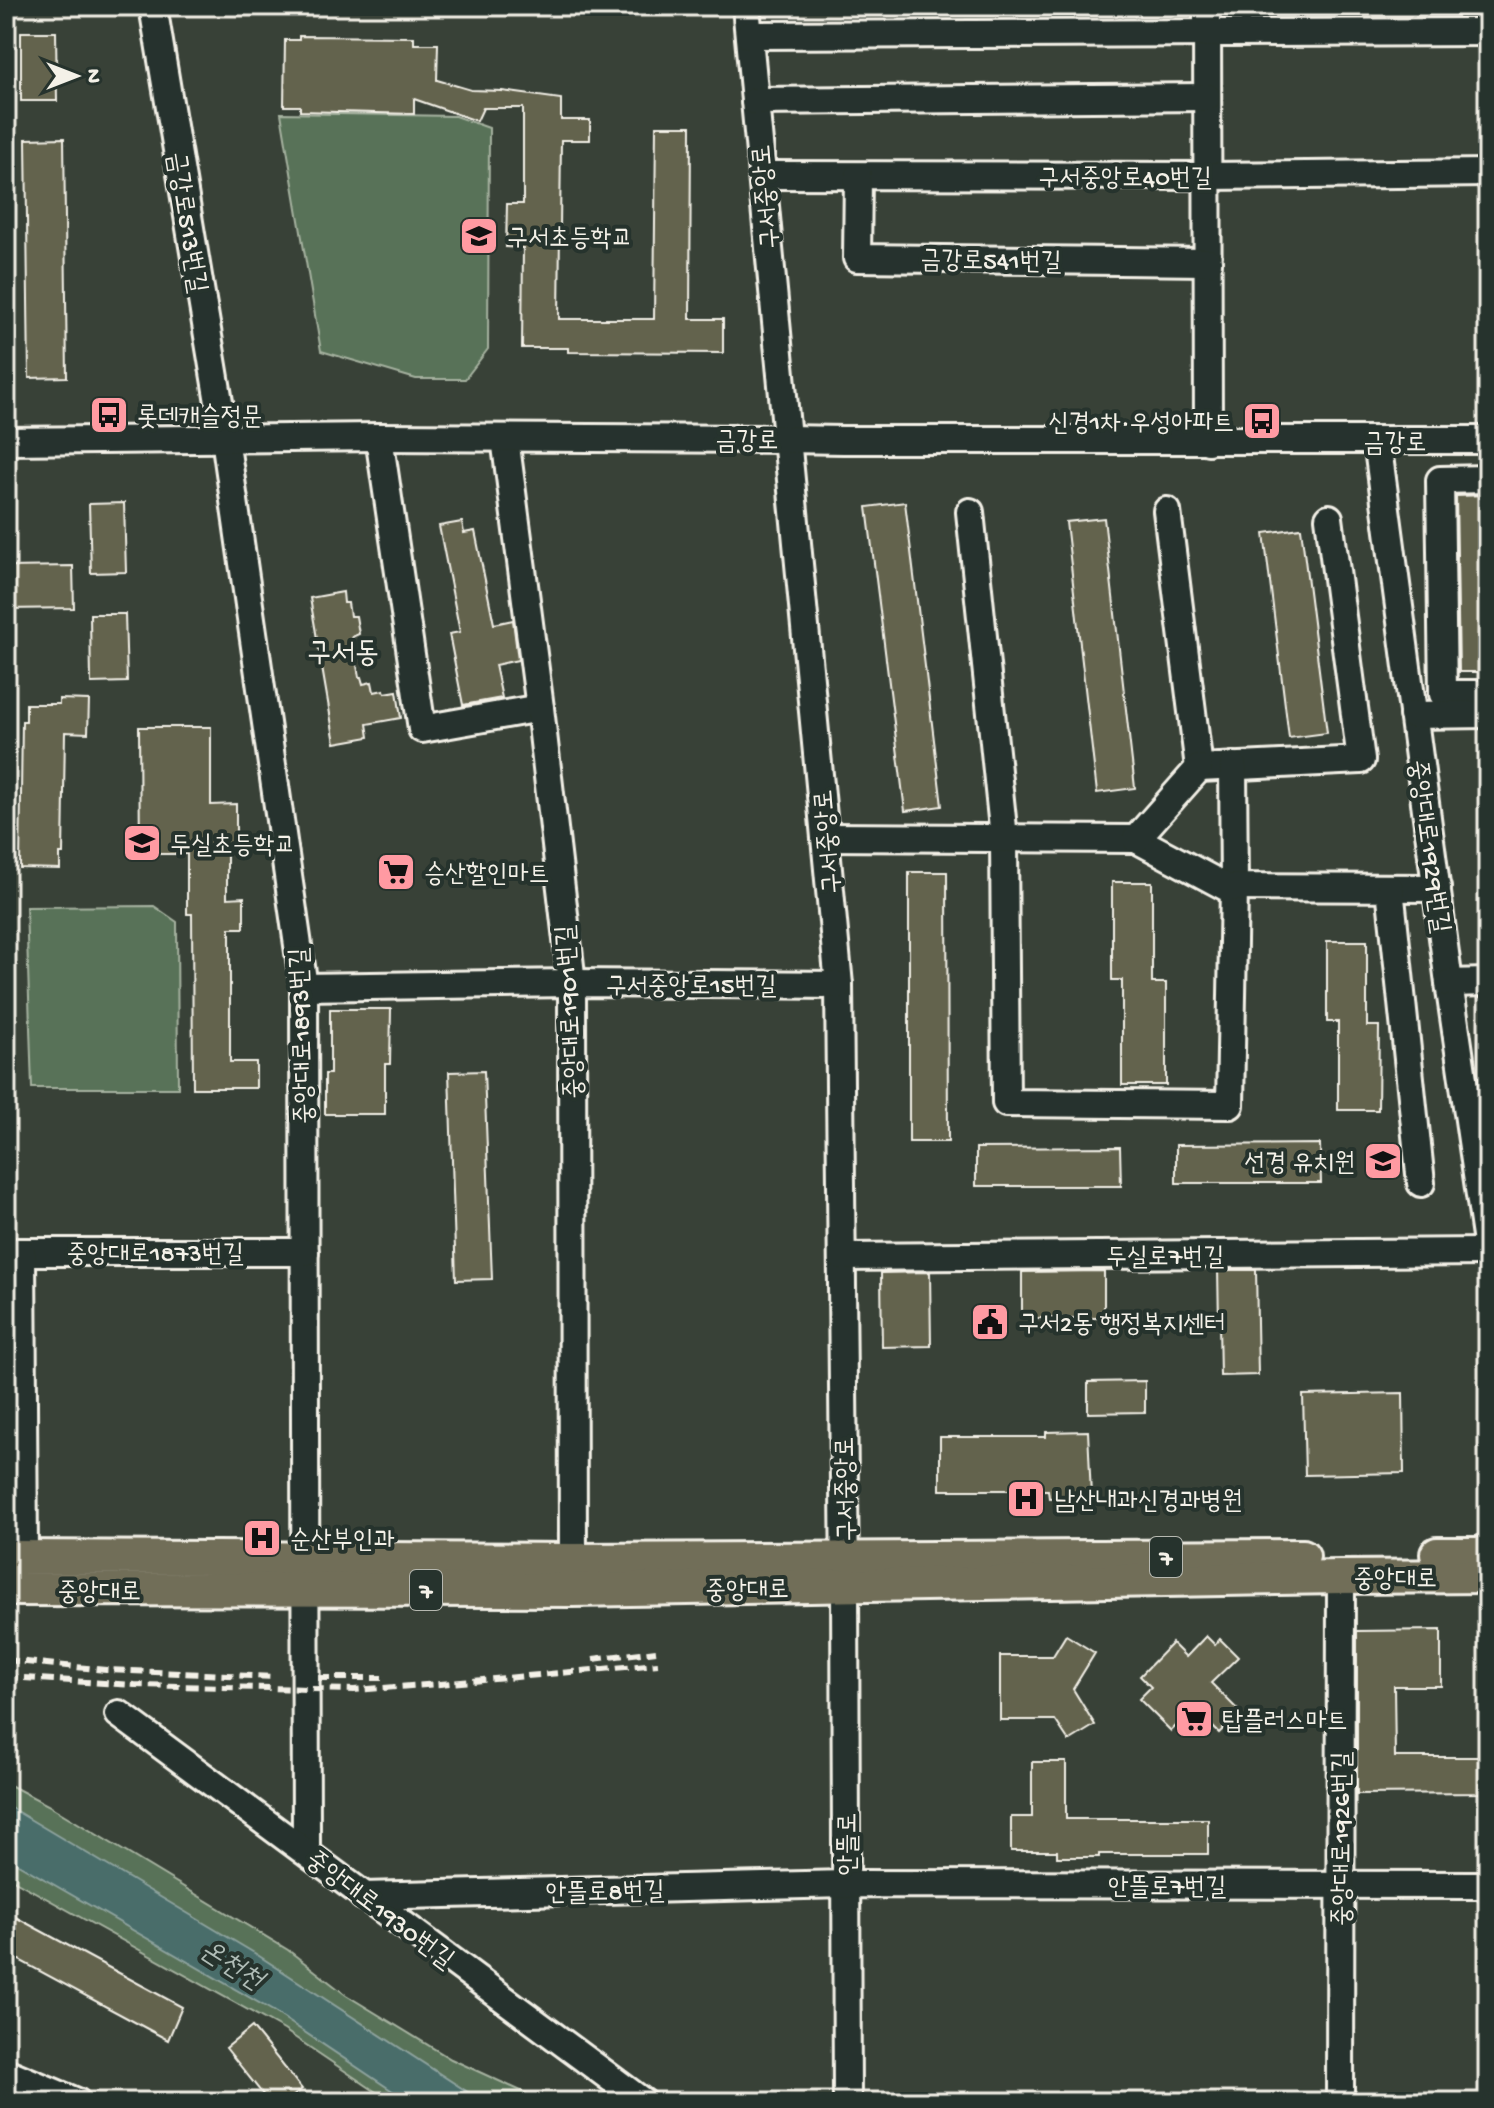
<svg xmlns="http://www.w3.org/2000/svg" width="1494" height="2108" font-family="'Gochi Hand','Poor Story',sans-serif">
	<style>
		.green { fill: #587258; stroke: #a6b2a0; stroke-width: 2 }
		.water { fill: #486d6b; stroke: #8da29d; stroke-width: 2 }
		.building { fill: #63634e; stroke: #f4f1e8; stroke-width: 2 }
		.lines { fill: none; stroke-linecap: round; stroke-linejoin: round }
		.minor-casing { stroke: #f4f1e8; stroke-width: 32 }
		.major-casing { stroke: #f4f1e8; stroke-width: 38 }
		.minor { stroke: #26332d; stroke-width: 26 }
		.major { stroke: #716e59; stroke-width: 32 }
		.rail { stroke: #f4f1e8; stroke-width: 6; stroke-dasharray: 12 6; stroke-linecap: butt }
		.labels { text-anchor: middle; stroke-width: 8; stroke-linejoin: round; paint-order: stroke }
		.shield { fill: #26332d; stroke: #b6b8b0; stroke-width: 2 }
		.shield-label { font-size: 24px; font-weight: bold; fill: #f4f1e8 }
		.street-label { font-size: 26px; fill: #f4f1e8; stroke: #26332d }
		.poi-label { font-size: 26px; fill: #f4f1e8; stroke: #26332d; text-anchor: start }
		.water-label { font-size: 28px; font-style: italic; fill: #afbcb6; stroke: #26332d }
		.quarter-label { font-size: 30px; fill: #f4f1e8; stroke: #26332d }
	</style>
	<rect width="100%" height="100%" fill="#384137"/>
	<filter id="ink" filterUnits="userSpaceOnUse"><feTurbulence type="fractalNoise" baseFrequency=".0125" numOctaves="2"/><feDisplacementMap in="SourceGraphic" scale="16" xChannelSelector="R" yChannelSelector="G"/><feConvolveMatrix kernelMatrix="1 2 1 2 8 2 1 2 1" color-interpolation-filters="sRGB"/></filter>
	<g filter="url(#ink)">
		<g class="green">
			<path d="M281 113 455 116 489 128 488 349 465 379H416L321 351Z"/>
			<path d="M154 906 177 922 178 1088H32L26 907Z"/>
			<path d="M6 1783 48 1805 288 1950 346 1995 451 2059 545 2102H391L284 2030 6 1876Z"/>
		</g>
		<path class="water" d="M6 1805 256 1954 483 2102H409L273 2011 6 1857Z"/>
		<g class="building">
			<path d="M21 32H56L57 101H21Z"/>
			<path d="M299 36 414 37V44H438L437 80 471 90 502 91 561 99V120H590V140H561L559 319H654L656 126H691L690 319H723V353L568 352V348H522L523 248 506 247 507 204H523V108H483L477 121 414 99V114L300 111V106H284L285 40H299Z"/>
			<path d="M64 138 67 377 29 378 26 139Z"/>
			<path d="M1488 495V672H1459L1456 496Z"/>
			<path d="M905 502 942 806 905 811 867 507Z"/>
			<path d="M124 503 126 572 91 573 89 504Z"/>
			<path d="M1104 518 1135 788 1097 793 1066 522Z"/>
			<path d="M462 522 464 533 475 531 494 624 513 620 518 660 495 665 502 698 463 705 449 634 460 632 439 526Z"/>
			<path d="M1301 528 1327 733 1289 738 1264 533Z"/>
			<path d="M73 566 74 608 6 609V567Z"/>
			<path d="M343 592 344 603H348L350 616H356L359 634 352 637 359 677H361L363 684 372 682 374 692 384 690 385 693 397 691 401 718 367 724 369 737 335 743 310 598Z"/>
			<path d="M90 614H125L127 682 91 683Z"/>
			<path d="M59 699 89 700 88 733 65 732 63 854H60V869L20 868 22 721H26V704H59Z"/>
			<path d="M139 727H211V805L236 804V849H227V898L244 897V928H230V1062H256V1088H193L192 914H187V854H140Z"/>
			<path d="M909 872H947L948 1142H909Z"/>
			<path d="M1112 882H1152V983H1166V1085H1122V980H1112Z"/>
			<path d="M1327 941H1367V1026H1379L1378 1110H1338V1022H1327Z"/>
			<path d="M330 1009H391L390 1064H385V1114H325V1074H330Z"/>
			<path d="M484 1071 492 1279 456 1280 449 1072Z"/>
			<path d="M1320 1144 1321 1183H1176V1145Z"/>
			<path d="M1120 1147 1121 1186H976V1148Z"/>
			<path d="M1218 1270H1256L1258 1375 1220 1376Z"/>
			<path d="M1104 1271V1318H1022V1272Z"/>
			<path d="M930 1272 931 1346 882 1347 881 1273Z"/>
			<path d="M1145 1381V1412L1088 1413V1382Z"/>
			<path d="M1403 1393 1404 1473 1305 1475 1303 1395Z"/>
			<path d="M1088 1431 1091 1496 1049 1498 1048 1490H940V1437H1046V1432Z"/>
			<path d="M1441 1630V1686H1394L1395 1757H1488V1793L1357 1794V1631Z"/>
			<path d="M1066 1635 1095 1653 1073 1689 1095 1725 1069 1741 1055 1720H1000V1656H1053Z"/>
			<path d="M1206 1636 1215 1645 1220 1639 1238 1657 1211 1683 1240 1712 1219 1733 1194 1708 1171 1731 1139 1699 1151 1687 1140 1676 1172 1643 1186 1657Z"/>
			<path d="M1032 1762H1066V1819H1208V1854H1099V1857H1057V1851H1011V1817H1032Z"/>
			<path d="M6 1912 182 2007 168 2040 6 1953Z"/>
			<path d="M252 2027 302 2089 286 2102H269L226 2048Z"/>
		</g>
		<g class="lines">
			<defs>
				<g id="minor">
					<path d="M153 6 225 438 304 987 306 1851"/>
					<path d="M746 6 839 985 845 1586 847 2102"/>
					<path d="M1207 6 1208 441"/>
					<path d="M749 35 1488 32"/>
					<path d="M755 101 1207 97"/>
					<path d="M762 175 1208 176 1488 173"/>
					<path d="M858 176 857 258 1208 262"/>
					<path d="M379 437 422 729 540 708"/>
					<path d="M505 438 540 708 572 983 573 1578"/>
					<path d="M6 441 379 437 787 439 843 440H1488"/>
					<path d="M1377 441 1449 983 1488 1250"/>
					<path d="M1488 479 1440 480 1443 694H1488"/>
					<path d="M1167 511 1199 768 1361 760 1329 518"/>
					<path d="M970 512 1004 838 1006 1103 1230 1105 1234 887 1233 766"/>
					<path d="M1413 715 1488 714"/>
					<path d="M825 837 1136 839 1226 887 1437 888"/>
					<path d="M1136 839 1199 768"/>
					<path d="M1390 888 1421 1183"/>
					<path d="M1449 983 1488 982"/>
					<path d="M304 987 572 983 839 985"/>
					<path d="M6 1252H305"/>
					<path d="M22 1252 24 1557"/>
					<path d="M842 1257 1488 1252"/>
					<path d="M119 1714 643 2102"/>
					<path d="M363 1896 846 1884 1488 1885"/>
					<path d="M6 2072 77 2102"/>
					<path d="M1340 2102 1341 1577"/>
				</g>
				<g id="major">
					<path d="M1437 1554H1488"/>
					<path d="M6 1557 573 1560 1303 1556"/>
					<path d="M6 1589 573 1590 1341 1577 1488 1576"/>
				</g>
			</defs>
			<use href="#minor" class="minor-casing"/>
			<use href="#major" class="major-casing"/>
			<use href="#minor" class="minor"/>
			<use href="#major" class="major"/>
			<g class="rail">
				<path d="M593 1659 656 1651"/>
				<path d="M6 1660 106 1670 274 1677"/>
				<path d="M6 1677 135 1685 354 1690 440 1684 658 1664"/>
				<path d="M318 1678H382"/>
			</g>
		</g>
	</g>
	<defs>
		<symbol id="school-square" viewBox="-11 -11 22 22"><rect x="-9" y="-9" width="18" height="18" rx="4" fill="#ff9aa2" stroke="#26332d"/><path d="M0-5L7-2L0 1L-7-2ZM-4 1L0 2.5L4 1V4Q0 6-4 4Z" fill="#111"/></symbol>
		<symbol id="bus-square" viewBox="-11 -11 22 22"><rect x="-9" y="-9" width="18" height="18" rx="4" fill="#ff9aa2" stroke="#26332d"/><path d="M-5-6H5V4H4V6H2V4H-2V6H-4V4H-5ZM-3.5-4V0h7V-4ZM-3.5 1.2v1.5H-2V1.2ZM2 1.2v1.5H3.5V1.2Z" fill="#111"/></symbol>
		<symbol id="supermarket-square" viewBox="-11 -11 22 22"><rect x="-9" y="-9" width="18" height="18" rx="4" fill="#ff9aa2" stroke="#26332d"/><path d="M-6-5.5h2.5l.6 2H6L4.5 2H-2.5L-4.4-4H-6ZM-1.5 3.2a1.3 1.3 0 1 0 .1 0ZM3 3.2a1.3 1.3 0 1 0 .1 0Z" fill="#111"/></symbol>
		<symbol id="civic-square" viewBox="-11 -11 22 22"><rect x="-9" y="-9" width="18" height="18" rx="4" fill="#ff9aa2" stroke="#26332d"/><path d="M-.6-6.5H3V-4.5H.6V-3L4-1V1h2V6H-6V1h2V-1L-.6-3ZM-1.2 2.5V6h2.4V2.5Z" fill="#111"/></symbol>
		<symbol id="hospital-square" viewBox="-11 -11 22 22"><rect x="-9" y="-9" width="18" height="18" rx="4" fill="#ff9aa2" stroke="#26332d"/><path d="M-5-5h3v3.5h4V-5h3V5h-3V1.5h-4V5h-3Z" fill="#111"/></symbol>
	</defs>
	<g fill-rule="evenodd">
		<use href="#school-square" x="457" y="214" width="44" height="44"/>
		<use href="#bus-square" x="87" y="393" width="44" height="44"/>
		<use href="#bus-square" x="1240" y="399" width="44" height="44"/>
		<use href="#school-square" x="120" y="821" width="44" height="44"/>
		<use href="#supermarket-square" x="374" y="850" width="44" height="44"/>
		<use href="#school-square" x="1361" y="1139" width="44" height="44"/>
		<use href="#civic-square" x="968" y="1300" width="44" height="44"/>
		<use href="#hospital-square" x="1004" y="1477" width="44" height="44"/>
		<use href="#hospital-square" x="240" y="1516" width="44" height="44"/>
		<use href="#supermarket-square" x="1172" y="1697" width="44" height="44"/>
	</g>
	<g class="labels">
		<g class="shield">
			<rect x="1150" y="1537" width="32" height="40" rx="6"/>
			<rect x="410" y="1570" width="32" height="40" rx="6"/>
		</g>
		<g class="shield-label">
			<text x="1166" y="1565">7</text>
			<text x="426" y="1598">7</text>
		</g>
		<g class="street-label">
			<text x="1125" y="185">구서중앙로40번길</text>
			<text transform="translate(764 197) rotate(-95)" y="9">구서중앙로</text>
			<text transform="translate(189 222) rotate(81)" y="9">금강로513번길</text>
			<text transform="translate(991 259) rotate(1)" y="9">금강로541번길</text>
			<text x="747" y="448">금강로</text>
			<text x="1395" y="450">금강로</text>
			<text transform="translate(826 842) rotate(-95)" y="9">구서중앙로</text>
			<text transform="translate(1431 846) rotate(82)" y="9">중앙대로1929번길</text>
			<text x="691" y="993">구서중앙로15번길</text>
			<text transform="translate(568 1012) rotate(-93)" y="9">중앙대로1901번길</text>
			<text transform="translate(300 1036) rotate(-92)" y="9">중앙대로1893번길</text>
			<text x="155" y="1261">중앙대로1873번길</text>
			<text x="1165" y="1264">두실로7번길</text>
			<text transform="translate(844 1489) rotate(-91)" y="9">구서중앙로</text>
			<text x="1395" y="1586">중앙대로</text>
			<text transform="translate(747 1588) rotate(-1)" y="9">중앙대로</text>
			<text x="99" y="1599">중앙대로</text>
			<text transform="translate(1340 1839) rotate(-90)" y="9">중앙대로1926번길</text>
			<text transform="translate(846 1844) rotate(-90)" y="9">안뜰로</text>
			<text x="1167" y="1894">안뜰로7번길</text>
			<text transform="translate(605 1890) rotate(-1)" y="9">안뜰로8번길</text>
			<text transform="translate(381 1908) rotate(37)" y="9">중앙대로1930번길</text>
		</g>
		<g class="poi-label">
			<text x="507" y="245">구서초등학교</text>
			<text x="137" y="424">롯데캐슬정문</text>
			<text x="1234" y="430" text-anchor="end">신경1차·우성아파트</text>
			<text x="170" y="852">두실초등학교</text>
			<text x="424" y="881">승산할인마트</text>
			<text x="1355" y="1170" text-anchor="end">선경 유치원</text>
			<text x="1018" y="1331">구서2동 행정복지센터</text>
			<text x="1054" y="1508">남산내과신경과병원</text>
			<text x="290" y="1547">순산부인과</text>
			<text x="1222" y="1728">탑플러스마트</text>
		</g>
		<g class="water-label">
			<text transform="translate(233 1963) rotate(32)" y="10">온천천</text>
		</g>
		<g class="quarter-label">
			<text x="343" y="661">구서동</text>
		</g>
	</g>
	<rect width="1494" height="2108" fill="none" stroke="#26332d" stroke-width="32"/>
	<rect x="16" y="16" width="1462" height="2076" fill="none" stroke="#f4f1e8" stroke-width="3" filter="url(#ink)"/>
	<g transform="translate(76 76) rotate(90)" stroke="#26332d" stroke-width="6" paint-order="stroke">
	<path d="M0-6L14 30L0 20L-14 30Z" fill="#f4f1e8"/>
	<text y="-12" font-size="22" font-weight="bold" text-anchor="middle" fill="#f4f1e8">N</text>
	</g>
</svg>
